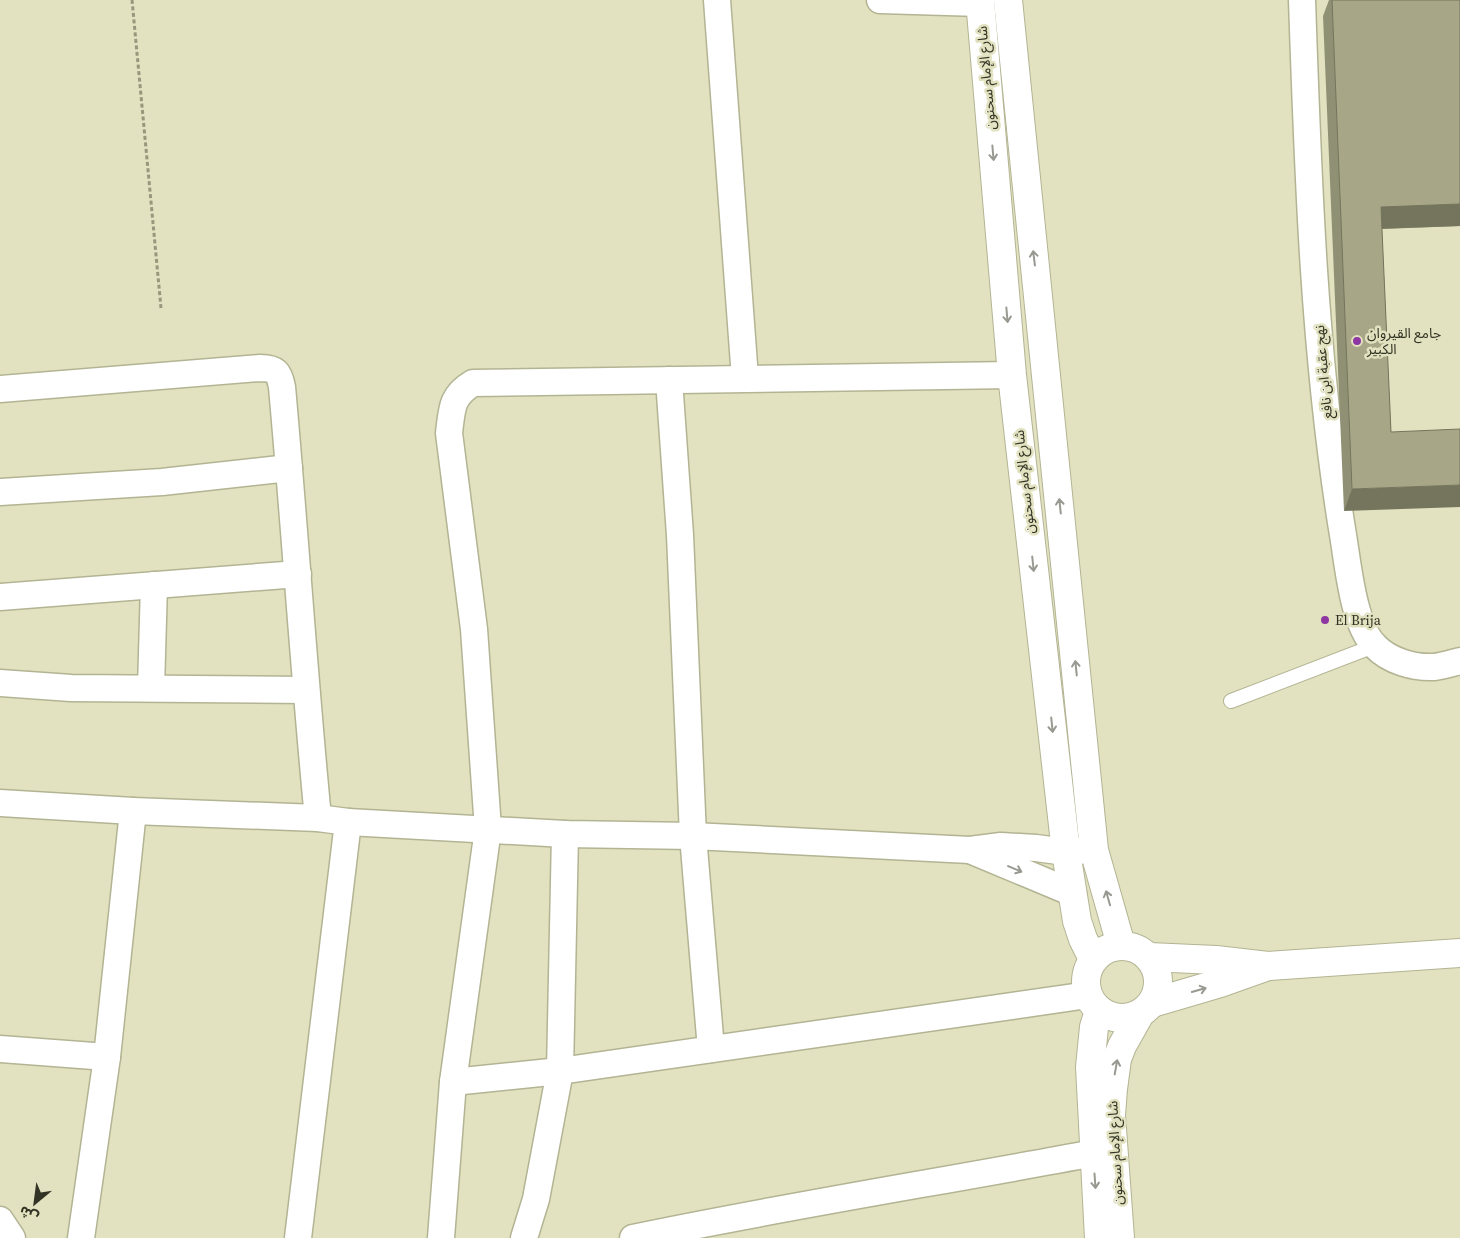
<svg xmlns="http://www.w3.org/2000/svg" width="1460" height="1238" font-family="'Source Serif 4','Noto Sans Arabic',serif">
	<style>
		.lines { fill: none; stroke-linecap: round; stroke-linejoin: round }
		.lane-casing { stroke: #b3b493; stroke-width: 16 }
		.street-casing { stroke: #b3b493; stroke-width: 29 }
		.secondary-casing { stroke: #b3b493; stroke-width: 30 }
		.primary-casing { stroke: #b3b493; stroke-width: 30 }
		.path { stroke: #97977d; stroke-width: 3; stroke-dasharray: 4 2.5; stroke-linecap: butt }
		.lane { stroke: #fff; stroke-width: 14 }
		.street { stroke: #fff; stroke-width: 26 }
		.secondary { stroke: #fff; stroke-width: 28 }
		.primary { stroke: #fff; stroke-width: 28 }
		.wall { fill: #909074 }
		.shaded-wall { fill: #75755e }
		.building { fill: #a7a787; stroke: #75755e }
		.oneway { stroke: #999992 }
		.poi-dot { fill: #8e36a2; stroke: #e2e2c0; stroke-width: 2 }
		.labels { text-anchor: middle; stroke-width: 5; stroke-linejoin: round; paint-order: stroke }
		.street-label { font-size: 14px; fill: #333325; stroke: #e2e2c0 }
		.poi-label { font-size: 14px; fill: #333325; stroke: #e2e2c0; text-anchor: start }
	</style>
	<rect width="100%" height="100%" fill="#e2e2c0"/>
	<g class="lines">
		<defs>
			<path id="lane" d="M1231 701 1374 646"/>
			<g id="street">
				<path d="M717 0 745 378"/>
				<path d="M880 0 980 3"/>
				<path d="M1302 0C1308 179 1314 358 1343 535 1348 564 1353 625 1375 646 1389 661 1414 668 1434 667 1443 666 1452 663 1460 661"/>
				<path d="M669 380 680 535 693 836 711 1049"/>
				<path d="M0 389 260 368C276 368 279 372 282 387 295 531 304 675 318 818"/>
				<path d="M0 492 162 482 289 468"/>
				<path d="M0 597 298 574"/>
				<path d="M0 683 71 688 306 690"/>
				<path d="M151 688 154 585"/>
				<path d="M0 803 133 811 318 818 348 822 565 834 693 836 970 850 1001 846 1036 848 1066 852 1087 850"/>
				<path d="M970 850 1073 893"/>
				<path d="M0 1049 107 1057"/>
				<path d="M453 1082 560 1071 1088 995"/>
				<path d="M0 1220 12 1238"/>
				<path d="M81 1238 107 1057 133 811"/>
				<path d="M298 1238 348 822"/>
				<path d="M441 1238 453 1082 488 829 474 629 449 433C452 409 451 396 473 383L1012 375"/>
				<path d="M524 1238 536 1199 560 1071 565 834"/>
				<path d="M633 1238C786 1206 940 1182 1094 1153"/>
			</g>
			<g id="secondary">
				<path d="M1149 957 1216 960 1268 966 1460 953"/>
				<path d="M1152 1003 1220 983 1265 967"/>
			</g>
			<g id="primary">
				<path d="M980 0 1012 375 1066 852 1077 921 1083 939 1093 959"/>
				<path d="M1008 0 1094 850 1121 945"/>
				<circle cx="1122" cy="982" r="36"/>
				<path d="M1099 1238 1090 1067 1094 1027 1099 1011"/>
				<path d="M1120 1238 1111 1115 1113 1089 1117 1059 1122 1046 1140 1014"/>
			</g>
		</defs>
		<use href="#lane" class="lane-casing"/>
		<use href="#street" class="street-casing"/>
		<use href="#secondary" class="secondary-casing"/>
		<use href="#primary" class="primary-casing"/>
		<path class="path" d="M132 0 161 308"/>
		<use href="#lane" class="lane"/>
		<use href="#street" class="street"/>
		<use href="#secondary" class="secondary"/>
		<use href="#primary" class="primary"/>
	</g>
	<path class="wall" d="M1329 0H1460V226L1382 229 1391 432 1344 511 1323 16Z"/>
	<g class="shaded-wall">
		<path d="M1460 204V226L1373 229 1381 207Z"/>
		<path d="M1460 485V507L1344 511 1352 489Z"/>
	</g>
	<path class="building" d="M1332 0H1460V204L1381 207 1391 432 1460 429V485L1352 489Z"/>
	<defs><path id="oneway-shaft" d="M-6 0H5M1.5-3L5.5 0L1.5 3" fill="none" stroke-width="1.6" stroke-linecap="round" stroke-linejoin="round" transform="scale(1.25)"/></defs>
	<g class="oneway">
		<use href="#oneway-shaft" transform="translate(993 153) rotate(85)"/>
		<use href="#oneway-shaft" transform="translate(1034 258) rotate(-97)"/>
		<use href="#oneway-shaft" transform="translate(1007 315) rotate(85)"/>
		<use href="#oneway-shaft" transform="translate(1060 506) rotate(-96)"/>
		<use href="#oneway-shaft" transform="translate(1033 564) rotate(84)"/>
		<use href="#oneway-shaft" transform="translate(1076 668) rotate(-96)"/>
		<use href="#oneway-shaft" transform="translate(1052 725) rotate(84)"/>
		<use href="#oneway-shaft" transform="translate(1015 869) rotate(23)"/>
		<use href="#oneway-shaft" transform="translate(1108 898) rotate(-106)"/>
		<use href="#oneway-shaft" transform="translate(1199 990) rotate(-16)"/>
		<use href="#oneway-shaft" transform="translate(1116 1067) rotate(-80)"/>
		<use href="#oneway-shaft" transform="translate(1095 1181) rotate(86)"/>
	</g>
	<g class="poi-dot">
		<circle cx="1357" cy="341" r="5"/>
		<circle cx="1325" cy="620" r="5"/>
	</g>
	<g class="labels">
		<g class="street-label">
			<text transform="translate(986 78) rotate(-95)" y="5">شارع الإمام سحنون</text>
			<text transform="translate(1323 372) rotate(-95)" y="5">نهج عقبة ابن نافع</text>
			<text transform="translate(1024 482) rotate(-96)" y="5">شارع الإمام سحنون</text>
			<text transform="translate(1115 1153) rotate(-93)" y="5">شارع الإمام سحنون</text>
		</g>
		<g class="poi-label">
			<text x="1367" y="338">جامع القيروان<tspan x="1367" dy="16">الكبير</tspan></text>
			<text x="1335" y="625">El Brija</text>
		</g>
	</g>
	<g transform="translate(35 1203) rotate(209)" stroke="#e2e2c0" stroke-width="4" paint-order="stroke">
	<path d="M0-4L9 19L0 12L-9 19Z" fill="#333325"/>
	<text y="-8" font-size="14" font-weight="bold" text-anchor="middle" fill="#333325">ش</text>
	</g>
</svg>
